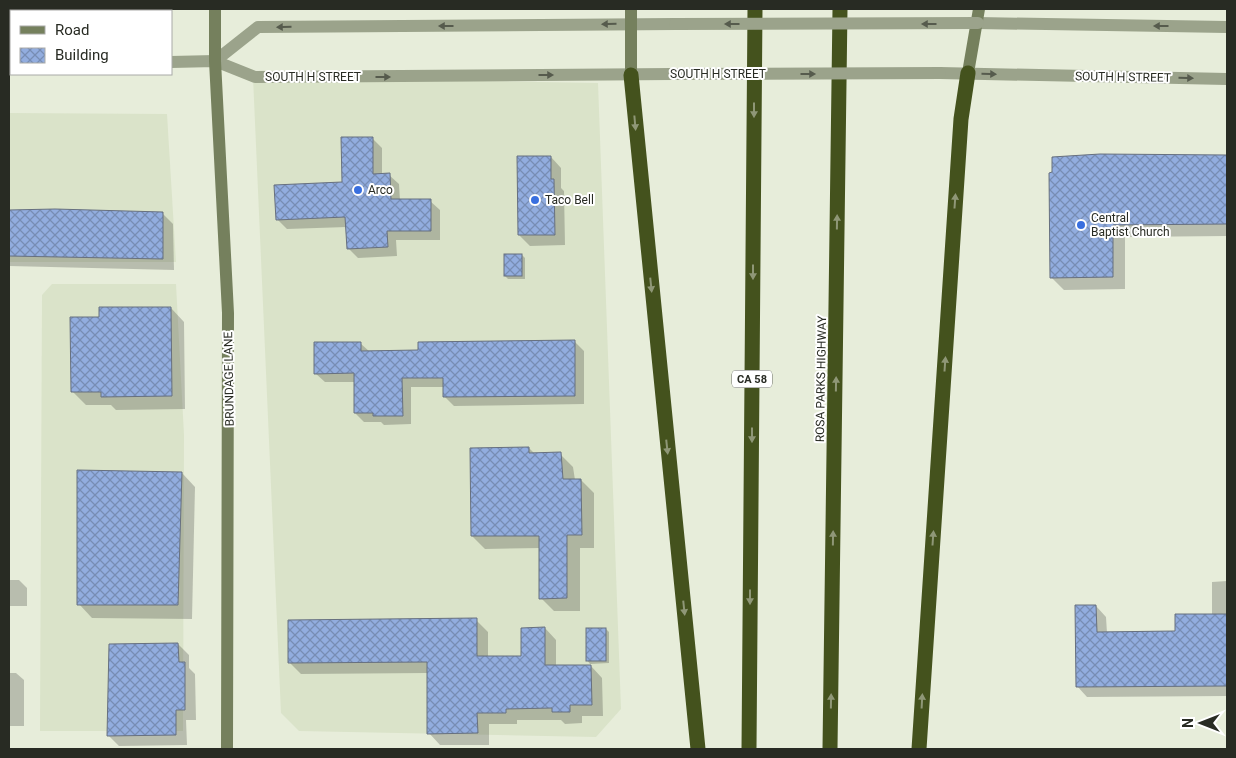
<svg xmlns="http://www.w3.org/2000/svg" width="1236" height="758" font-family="Roboto,sans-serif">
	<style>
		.built { fill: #dae3c9 }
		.shadow { fill: #0003 }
		.building { fill: url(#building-cross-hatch); stroke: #67707f }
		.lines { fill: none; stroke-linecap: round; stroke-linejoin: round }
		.tertiary { stroke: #9ba38b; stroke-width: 12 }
		.secondary { stroke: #75805d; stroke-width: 12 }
		.motorway { stroke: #44521d; stroke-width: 15 }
		.tertiary-bridge { stroke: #9ba38b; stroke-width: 12 }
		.oneway { fill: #565b4d }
		.oneway2 { fill: #8f9777 }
		.poi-dot { fill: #396fdf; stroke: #fff; stroke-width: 2 }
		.labels { text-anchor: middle; stroke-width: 4; stroke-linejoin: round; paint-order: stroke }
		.shield { fill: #fff; stroke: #686b65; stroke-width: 1 }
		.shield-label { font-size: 11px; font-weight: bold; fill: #282b23 }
		.street-label { font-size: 12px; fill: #282b23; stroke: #fff }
		.poi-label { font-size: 12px; fill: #282b23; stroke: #fff; text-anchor: start }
	</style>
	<defs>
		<pattern id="building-cross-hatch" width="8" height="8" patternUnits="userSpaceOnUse" patternTransform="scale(1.25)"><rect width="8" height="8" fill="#92addf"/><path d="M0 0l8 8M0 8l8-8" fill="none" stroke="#778db4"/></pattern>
	</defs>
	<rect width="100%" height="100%" fill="#e7edda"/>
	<g class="built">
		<path d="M253 77 598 83 621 709 596 737 299 731 281 713Z"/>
		<path d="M9 113 167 114 176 262H9Z"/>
		<path d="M52 284H176L184 435 183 731H40L42 295Z"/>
	</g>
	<g class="shadow">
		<path d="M372 138 382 148V175H389L399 184 400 201H430L440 210V240H396L397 256 358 258 348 248 347 227 287 229 277 219 343 183Z"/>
		<path d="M1071 156H1227V236L1125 237V289L1064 290 1052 278Z"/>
		<path d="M551 157 561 168V188L564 191 565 245 530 246 519 235Z"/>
		<path d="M9 211 162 213 173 224 174 270 9 266Z"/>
		<path d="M522 255 525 258V279H508L505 276Z"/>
		<path d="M171 308 184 322 185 409 116 410 111 405H86L72 391 101 318Z"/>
		<path d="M574 341 584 351V404L454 406 444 396V387H411V424L384 425 381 422H364L355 413V382H325L315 373 360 343 370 352H419Z"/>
		<path d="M529 448 535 454H560L573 467 575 480H581L594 493V548H580V611H554L541 598V548L485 549 472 536Z"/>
		<path d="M182 473 195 487 192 619 92 618 79 604Z"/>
		<path d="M9 580H19L27 588V606H9Z"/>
		<path d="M1227 581V696L1087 697 1077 686 1096 606 1106 617 1107 633 1176 632 1212 615V582Z"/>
		<path d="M476 620 488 632V657H522L545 628 556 640V666H591L602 678 603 716H582V723L565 724 561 720H517V724H489V745H440L429 733 428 673 301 674 290 663Z"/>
		<path d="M606 629 609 632V663L590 664 587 660Z"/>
		<path d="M178 644 189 655V668L195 674 196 720H186L187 745 119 746 108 735Z"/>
		<path d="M9 673H16L24 680V726H9Z"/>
	</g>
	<g class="building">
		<path d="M341 137H373V174L390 173 391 199H431V231H387L388 247 347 249 345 217 276 220 274 185 342 182Z"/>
		<path d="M1100 154 1227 155V224L1113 225V277L1050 278 1049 173 1052 172V157Z"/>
		<path d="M517 156H551V179H554L555 235H518Z"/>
		<path d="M55 209 163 212V259L9 256V210Z"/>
		<rect x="504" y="254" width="18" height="22"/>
		<path d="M99 307H171L172 396 101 397V392H71L70 317H99Z"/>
		<path d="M575 340V396L443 397V378H402L403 416H373V413H354V373L314 374V342H361V351L418 350V342Z"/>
		<path d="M529 447V453L561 452 563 479H581L582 535H567V598L539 599V536H471L470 448Z"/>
		<path d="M77 470 182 472 178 605H77Z"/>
		<path d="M1075 605H1096L1097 632 1175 631V614H1227V686L1076 687Z"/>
		<path d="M477 618V656H521V628L545 627V665H591L592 705H570V712H552V708L506 709V713H477L478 733 427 734V662L288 663V620Z"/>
		<rect x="586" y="628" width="20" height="33"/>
		<path d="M178 643 179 662H185V710H176V735L107 736 109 644Z"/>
	</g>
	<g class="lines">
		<g class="tertiary">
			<path d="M978 23 1227 27"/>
			<path d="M215 61 258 27 675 24"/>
			<path d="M171 62 215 61 255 77 672 74"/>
			<path d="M9 63H11"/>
			<path d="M940 73 1227 79"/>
		</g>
		<g class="secondary">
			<path d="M215 9V61L228 313 227 749"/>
			<path d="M631 9V75"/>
			<path d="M968 73 979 9"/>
		</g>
		<g class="motorway">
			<path d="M631 75 698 749"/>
			<path d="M749 749 755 9"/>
			<path d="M830 749 840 9"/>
			<path d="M919 749 961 119 968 73"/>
		</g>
		<g class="tertiary-bridge">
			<path d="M675 24 978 23"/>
			<path d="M672 74 940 73"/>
		</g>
	</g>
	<defs><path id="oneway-solid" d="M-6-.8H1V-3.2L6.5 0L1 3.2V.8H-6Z" transform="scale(1.25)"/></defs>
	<g class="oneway">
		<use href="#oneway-solid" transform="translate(609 24) rotate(179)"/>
		<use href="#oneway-solid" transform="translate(732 24) rotate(180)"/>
		<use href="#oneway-solid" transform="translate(929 24) rotate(180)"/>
		<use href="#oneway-solid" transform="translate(446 26) rotate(180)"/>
		<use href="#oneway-solid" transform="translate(1161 26) rotate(-180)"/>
		<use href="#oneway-solid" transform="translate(284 27) rotate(179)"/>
		<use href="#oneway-solid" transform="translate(808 74)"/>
		<use href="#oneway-solid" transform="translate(989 74) rotate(1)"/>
		<use href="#oneway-solid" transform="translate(546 75)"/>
		<use href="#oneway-solid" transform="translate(383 77)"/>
		<use href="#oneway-solid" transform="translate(1186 78) rotate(1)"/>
	</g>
	<g class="oneway2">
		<use href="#oneway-solid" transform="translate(754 110) rotate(90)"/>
		<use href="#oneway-solid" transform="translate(635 123) rotate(85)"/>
		<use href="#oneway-solid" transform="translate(955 201) rotate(-86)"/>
		<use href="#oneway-solid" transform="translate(837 222) rotate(-89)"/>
		<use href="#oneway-solid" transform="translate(753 272) rotate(90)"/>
		<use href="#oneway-solid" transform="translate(651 285) rotate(84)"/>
		<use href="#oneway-solid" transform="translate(945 364) rotate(-86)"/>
		<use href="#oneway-solid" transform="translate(836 384) rotate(-89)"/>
		<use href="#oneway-solid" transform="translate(752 435) rotate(90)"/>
		<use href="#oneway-solid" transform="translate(667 447) rotate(84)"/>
		<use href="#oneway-solid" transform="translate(833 538) rotate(-89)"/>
		<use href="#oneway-solid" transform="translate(933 538) rotate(-86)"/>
		<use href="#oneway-solid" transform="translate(750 597) rotate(90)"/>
		<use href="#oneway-solid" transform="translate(684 608) rotate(84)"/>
		<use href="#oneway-solid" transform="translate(831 701) rotate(-89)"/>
		<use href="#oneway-solid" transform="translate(922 701) rotate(-87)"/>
	</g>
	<g class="poi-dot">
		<circle cx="358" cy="190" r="5"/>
		<circle cx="535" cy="200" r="5"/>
		<circle cx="1081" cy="225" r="5"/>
	</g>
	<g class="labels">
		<rect class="shield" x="732" y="370.5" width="40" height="17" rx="4"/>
		<g class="shield-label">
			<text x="752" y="383">CA 58</text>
		</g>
		<g class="street-label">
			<text x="718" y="78">SOUTH H STREET</text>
			<text x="313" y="81">SOUTH H STREET</text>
			<text transform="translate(1123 77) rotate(1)" y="4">SOUTH H STREET</text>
			<text transform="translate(229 379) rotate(-91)" y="4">BRUNDAGE LANE</text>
			<text transform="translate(821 379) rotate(-89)" y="4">ROSA PARKS HIGHWAY</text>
		</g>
		<g class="poi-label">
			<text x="368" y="194">Arco</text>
			<text x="545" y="204">Taco Bell</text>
			<text x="1091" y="222">Central<tspan x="1091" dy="14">Baptist Church</tspan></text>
		</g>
	</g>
	<rect width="1236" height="758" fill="none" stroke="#282b23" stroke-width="20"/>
	<rect x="10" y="10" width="162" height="65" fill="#ffffff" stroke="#a9aaa7"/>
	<rect x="20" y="26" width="25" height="8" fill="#75805d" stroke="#a9aaa7"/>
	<text x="55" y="35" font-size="15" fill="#282b23">Road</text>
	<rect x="20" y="48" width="25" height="15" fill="url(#building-cross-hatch)" stroke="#a9aaa7"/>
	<text x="55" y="60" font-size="15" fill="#282b23">Building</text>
	<g transform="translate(1201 723) rotate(270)" stroke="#ffffff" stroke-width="4" paint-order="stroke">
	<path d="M0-4L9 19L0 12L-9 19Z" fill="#282b23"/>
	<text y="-8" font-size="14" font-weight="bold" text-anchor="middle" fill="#282b23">N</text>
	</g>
</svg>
